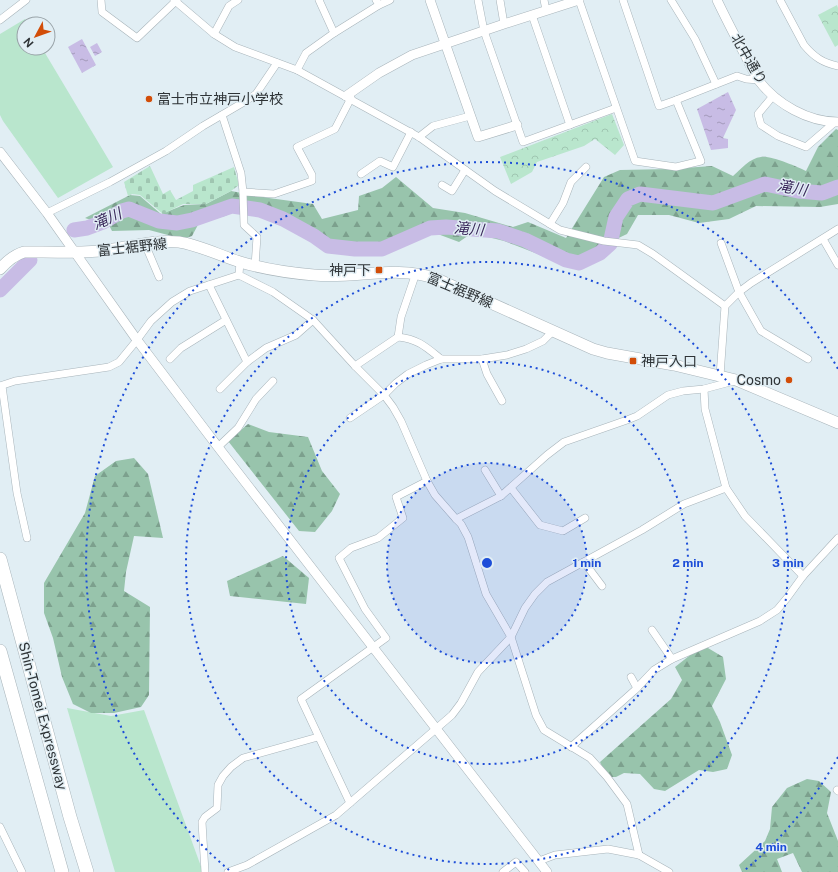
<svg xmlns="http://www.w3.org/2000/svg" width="838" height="872" font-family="'Public Sans','Noto Sans JP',sans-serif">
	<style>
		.grass { fill: #b9e6cd }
		.forest { fill: url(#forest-firs) }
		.cemetery { fill: url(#cemetery-stones) }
		.park { fill: url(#park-crowns) }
		.water { fill: url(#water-ripples) }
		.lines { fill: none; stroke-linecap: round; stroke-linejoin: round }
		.river { stroke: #c8bce5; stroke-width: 15 }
		.minor-casing { stroke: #a8b4ba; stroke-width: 8 }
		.tertiary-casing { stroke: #a8b4ba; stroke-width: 10 }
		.primary-casing { stroke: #a8b4ba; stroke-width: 12 }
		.motorway-casing { stroke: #a8b4ba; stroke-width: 14 }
		.minor { stroke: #fff; stroke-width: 7 }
		.tertiary { stroke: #fff; stroke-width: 9 }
		.primary { stroke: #fff; stroke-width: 11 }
		.motorway { stroke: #fff; stroke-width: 13 }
		.ring { fill: none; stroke: #1d4ed8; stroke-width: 2; stroke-dasharray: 2 4 }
		.poi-dot { fill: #d24d08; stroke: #e1eef4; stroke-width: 1.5 }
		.labels { text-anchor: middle; stroke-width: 3; stroke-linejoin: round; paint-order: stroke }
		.street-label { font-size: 14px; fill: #2e3336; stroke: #e1eef4 }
		.poi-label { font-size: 14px; fill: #2e3336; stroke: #e1eef4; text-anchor: start }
		.water-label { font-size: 15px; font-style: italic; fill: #3b295c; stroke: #e1eef4 }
		.centre { fill: #1d4ed8; stroke: #e1eef4; stroke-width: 2 }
		.ring-label { font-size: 12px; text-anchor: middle; font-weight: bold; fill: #1d4ed8; stroke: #e1eef4; stroke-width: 3; stroke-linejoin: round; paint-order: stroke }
	</style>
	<defs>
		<pattern id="forest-firs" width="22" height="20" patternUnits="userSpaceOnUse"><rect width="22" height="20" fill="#98c4ac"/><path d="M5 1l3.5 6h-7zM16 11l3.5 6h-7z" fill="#7ca08d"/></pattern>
		<pattern id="cemetery-stones" width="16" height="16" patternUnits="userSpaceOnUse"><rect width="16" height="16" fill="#b9e6cd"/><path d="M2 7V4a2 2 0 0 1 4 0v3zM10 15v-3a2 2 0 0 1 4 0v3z" fill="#9fc6b1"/></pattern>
		<pattern id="park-crowns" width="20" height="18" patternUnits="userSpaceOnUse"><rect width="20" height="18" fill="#b9e6cd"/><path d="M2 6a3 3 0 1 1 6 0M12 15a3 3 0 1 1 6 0" fill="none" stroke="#9fc6b1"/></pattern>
		<pattern id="water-ripples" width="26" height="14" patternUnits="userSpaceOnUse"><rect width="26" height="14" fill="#c8bce5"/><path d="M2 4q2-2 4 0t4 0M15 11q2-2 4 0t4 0" fill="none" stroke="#a399ba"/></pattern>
	</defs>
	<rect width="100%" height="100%" fill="#e1eef4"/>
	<g class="grass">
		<path d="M25 19 28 24H24V48H42L113 167 58 198 3 121 0 115V34Z"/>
		<path d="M67 708 111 716 144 710 203 872H115Z"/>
	</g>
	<g class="forest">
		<path d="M836 129 838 130V204L820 207 756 206 729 219 699 223 669 215H638L627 234 585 254 572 257 543 256 504 241 472 233 459 242 419 227 398 238 371 247 341 246 329 244 265 217 240 209 225 216 199 223 192 236 183 239 149 230 112 231 106 219 91 220 85 218 130 195 140 196 161 214 184 205 206 204 231 191 269 198 313 204 322 219 358 210 359 196 382 188 396 177 433 208 465 213 513 227 528 222 566 238 604 177 620 170 670 169 712 166 733 176C741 169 750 158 761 157 770 155 798 167 806 171L818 147Z"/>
		<path d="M248 424 269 432 308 437 322 471 340 494 332 511 315 532 299 531 228 441Z"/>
		<path d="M134 458 148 474 163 538 134 536 126 572 124 591 150 607 149 695 141 707 114 713H91L73 704 62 677 53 638 44 613V583L85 513 95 476 116 461Z"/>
		<path d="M283 556 309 578 306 604 230 596 227 581Z"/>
		<path d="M703 645 723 657 726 679 712 706 720 722 732 755 727 769 713 772 699 770 665 791 654 789 640 774 624 773 616 777H607L600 762 671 699 682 680 675 667Z"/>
		<path d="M807 779 819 781 831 792 827 813 838 841V872H802L793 853 777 859 782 872H742L739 865 765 841 770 829 772 807 787 788Z"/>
	</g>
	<path class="cemetery" d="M150 166 163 194 170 190 176 200 193 191V185L234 167 239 185 231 191 206 204H183L163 214 140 195 132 194 128 196 124 182Z"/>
	<g class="park">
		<path d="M837 5 838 8V45L835 47 818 15Z"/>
		<path d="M612 114 624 145 615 155 595 139 584 146 537 162 532 172 511 184 500 157Z"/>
	</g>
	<g class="water">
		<path d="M82 39 96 65 82 73 68 47Z"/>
		<path d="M97 43 102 52 95 56 90 47Z"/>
		<path d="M728 92 736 110 723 138 728 139V148L711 150 697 109Z"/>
	</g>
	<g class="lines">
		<g class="river">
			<path d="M74 230 87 228 103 222 122 211 129 209 159 221 177 223 192 220 232 206 260 210 283 219 314 236 328 246 355 249H382L430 228 446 227 498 231 525 240 566 260 579 263 600 253 610 244 616 217 628 199 640 194 713 203 765 184 798 191 822 193 838 187"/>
			<path d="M0 290 30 260"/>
		</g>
		<defs>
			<g id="minor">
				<path d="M101 0 102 12 137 38 177 0"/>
				<path d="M174 0 214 34 235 47 297 70 419 137 495 191 560 230 604 241 638 245 653 254 725 306"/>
				<path d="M478 0 484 31 523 142 616 108"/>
				<path d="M500 0 504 24"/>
				<path d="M544 0 546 10"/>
				<path d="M579 0 635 161 676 167 701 161 676 100"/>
				<path d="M623 0 659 106 676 100 737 76 746 79 759 80"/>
				<path d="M671 0 695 39 716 84"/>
				<path d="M780 0 804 45C814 57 823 63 838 66"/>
				<path d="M379 5 390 0"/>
				<path d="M532 15 570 125"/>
				<path d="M0 20 26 0"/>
				<path d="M334 33 379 5 376 0"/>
				<path d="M214 34 229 6 238 0"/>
				<path d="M297 70 306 53 334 33 319 0"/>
				<path d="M773 96 758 114 761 125 778 136 806 147 835 122"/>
				<path d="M222 115 241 173 243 192 244 225 257 237 255 266"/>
				<path d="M419 137 433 126 470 116"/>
				<path d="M361 174 380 161 393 167 411 132"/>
				<path d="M442 185 452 191 465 170"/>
				<path d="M243 192 274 194 312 181V175L297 147 335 129 351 98"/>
				<path d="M47 213 110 182 166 151 203 126 244 102 256 94 277 63"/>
				<path d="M550 224 563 203 571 182 586 167"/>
				<path d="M823 239 838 265"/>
				<path d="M721 243 739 292 761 331 808 359"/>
				<path d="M145 244 159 277"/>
				<path d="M240 262 239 275 273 292 313 320 355 366 384 395 393 407 401 421 427 481 435 495 456 519 461 524 468 537 486 594 511 637 536 715 544 730 590 758 607 777 627 804 639 855 669 872"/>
				<path d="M209 285 247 362"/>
				<path d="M398 337 401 317 416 273"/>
				<path d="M170 359 181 348 226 320"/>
				<path d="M482 359 487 374 502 401"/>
				<path d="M355 366 398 337C418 339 426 347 441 359"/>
				<path d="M720 376 725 306 739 292 751 283 838 229"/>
				<path d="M0 386 15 381 109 367 119 362 137 340 151 321 172 302 190 291 239 275"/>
				<path d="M2 386 17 493 27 538"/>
				<path d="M220 389 247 362 266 348 296 335 313 320"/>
				<path d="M704 389 705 409 726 488 745 516 803 576"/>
				<path d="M350 418 384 395 396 383 408 374 426 365 441 359H482L507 355 526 349 543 341 553 331"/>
				<path d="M218 447 238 428 256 399 273 381"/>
				<path d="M485 470 501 496"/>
				<path d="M511 488 540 525 563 531 585 518"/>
				<path d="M456 519 501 496 547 455 564 442 627 420 637 416 668 395 683 391 704 389 734 381"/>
				<path d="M584 562 602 586"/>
				<path d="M652 630 672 659"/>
				<path d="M631 677 637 688"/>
				<path d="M571 747 635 690 654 670 672 659 760 621 777 610 787 598 803 576 838 538"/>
				<path d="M837 790 838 791"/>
				<path d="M350 803 301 699 386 638 365 609 339 558 351 548 378 538 403 518 396 497 427 481"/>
				<path d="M0 827 22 872"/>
				<path d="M539 861 555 855 608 849 639 855"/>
				<path d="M205 872 202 822 205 817 217 808 218 785 223 776 231 767 243 758 318 737"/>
				<path d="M228 872 247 865 336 815 437 728 452 715 461 703 478 672 511 637 525 608 535 594 547 582 642 530 684 504 726 488"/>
				<path d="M503 872 516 862 525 872"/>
			</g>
			<g id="tertiary">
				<path d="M430 0 478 137 517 125"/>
				<path d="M717 0C726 19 736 38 746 57 750 65 754 74 759 81 777 104 808 122 838 122"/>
				<path d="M346 96 379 73 412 55 504 24 579 0"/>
				<path d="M0 152 47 213 137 340 218 447 547 872"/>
			</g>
			<path id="primary" d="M0 269C7 261 14 255 24 252 49 252 75 253 100 251 125 248 155 239 179 242 199 245 221 256 240 262 264 269 289 273 314 275 356 279 394 265 435 278L593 349 607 353 674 365 736 380 838 423"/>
			<g id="motorway">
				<path d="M0 559 70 817 87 872"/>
				<path d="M0 651 62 872"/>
			</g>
		</defs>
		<use href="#minor" class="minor-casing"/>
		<use href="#tertiary" class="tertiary-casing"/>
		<use href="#primary" class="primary-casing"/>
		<use href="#motorway" class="motorway-casing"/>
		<use href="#minor" class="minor"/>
		<use href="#tertiary" class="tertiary"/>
		<use href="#primary" class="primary"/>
		<use href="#motorway" class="motorway"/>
	</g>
	<circle cx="487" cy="563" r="100" fill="#1d4ed8" fill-opacity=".12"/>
	<g class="ring">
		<circle cx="487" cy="563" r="100"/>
		<circle cx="487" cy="563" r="201"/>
		<circle cx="487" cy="563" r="301"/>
		<path d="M838 757A401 401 0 0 1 745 870M229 870A401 401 0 1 1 838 369"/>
	</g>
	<g class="poi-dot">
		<circle cx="149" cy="99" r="4"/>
		<rect x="375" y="266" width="8" height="8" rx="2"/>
		<rect x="629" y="357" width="8" height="8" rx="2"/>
		<circle cx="789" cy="380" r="4"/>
	</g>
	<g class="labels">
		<g class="street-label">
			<text transform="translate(749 59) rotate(60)" y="5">北中通り</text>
			<text transform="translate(132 247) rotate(-6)" y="5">富士裾野線</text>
			<text transform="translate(460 290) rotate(23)" y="5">富士裾野線</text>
			<text transform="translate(43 716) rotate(75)" y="5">Shin-Tomei Expressway</text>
		</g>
		<g class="poi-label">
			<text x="157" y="104">富士市立神戸小学校</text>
			<text x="371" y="275" text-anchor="end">神戸下</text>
			<text x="641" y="366">神戸入口</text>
			<text x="781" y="385" text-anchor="end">Cosmo</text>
		</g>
		<g class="water-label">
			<text transform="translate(792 188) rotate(10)" y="5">滝川</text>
			<text transform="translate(107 219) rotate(-24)" y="5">滝川</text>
			<text transform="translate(469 229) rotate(5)" y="5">滝川</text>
		</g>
	</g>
	<circle cx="487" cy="563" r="6" class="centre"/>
	<g class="ring-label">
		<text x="587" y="567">1 min</text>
		<text x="688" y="567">2 min</text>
		<text x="788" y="567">3 min</text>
		<text x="771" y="851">4 min</text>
	</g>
	<g transform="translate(36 36) rotate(229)"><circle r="19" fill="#e1eef4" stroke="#99a3a8"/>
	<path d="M0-3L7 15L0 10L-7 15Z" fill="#d24d08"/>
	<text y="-6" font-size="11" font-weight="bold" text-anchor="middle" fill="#2e3336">N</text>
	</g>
</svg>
